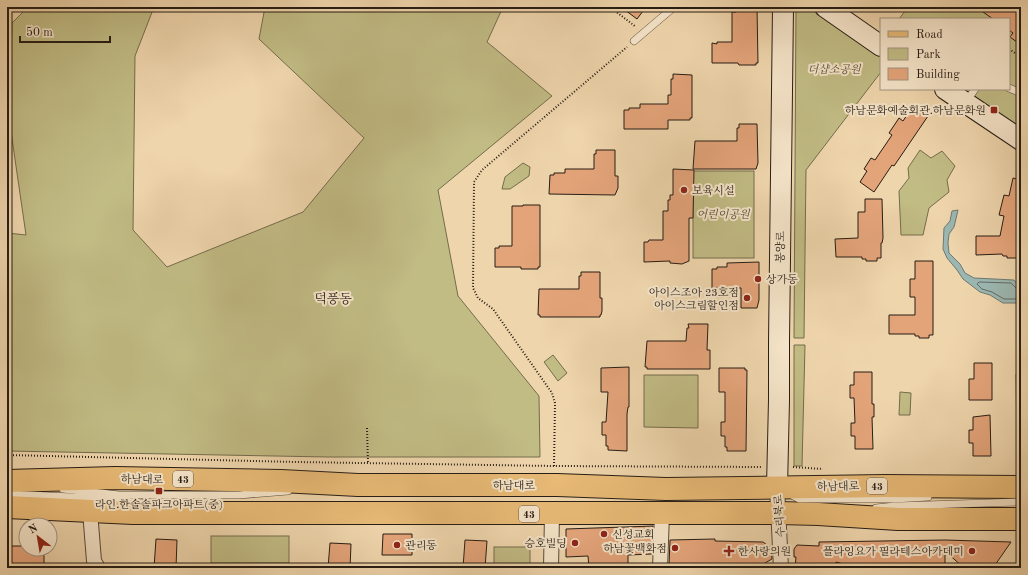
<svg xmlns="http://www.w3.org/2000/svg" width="1028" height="575" font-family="'Old Standard TT','Noto Serif KR',serif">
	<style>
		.green { fill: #c1bb84; stroke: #746c4c }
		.water { fill: #9cb7b2; stroke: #6d7973 }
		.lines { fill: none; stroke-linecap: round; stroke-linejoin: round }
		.shore { stroke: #616a64; stroke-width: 1 }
		.building { fill: #e4a47a; stroke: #261d15 }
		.lane-casing { stroke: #584b3b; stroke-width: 8 }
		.street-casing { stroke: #584b3b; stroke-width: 16 }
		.secondary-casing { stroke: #261d15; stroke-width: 22 }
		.primary-casing { stroke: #261d15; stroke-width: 24 }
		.path { stroke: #261d15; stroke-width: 2; stroke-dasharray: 1 2; stroke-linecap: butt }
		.lane { stroke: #f5e4c9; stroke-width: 7 }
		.street { stroke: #f5e4c9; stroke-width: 14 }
		.secondary { stroke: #f5e4c9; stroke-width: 20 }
		.primary { stroke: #e8ba76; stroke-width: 22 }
		.poi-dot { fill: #8f2418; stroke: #f5e4c9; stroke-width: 1.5 }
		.labels { text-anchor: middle; stroke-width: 4; stroke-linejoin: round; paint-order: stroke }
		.shield { fill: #f5e4c9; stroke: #64594b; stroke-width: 1 }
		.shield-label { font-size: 10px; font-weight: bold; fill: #261d15 }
		.park-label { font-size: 11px; font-style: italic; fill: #544c36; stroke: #f5e4c9 }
		.poi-label { font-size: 11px; fill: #261d15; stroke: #f5e4c9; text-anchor: end }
		.street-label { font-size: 11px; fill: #261d15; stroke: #f5e4c9 }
		.quarter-label { font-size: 13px; fill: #261d15; stroke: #f5e4c9 }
	</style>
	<rect width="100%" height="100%" fill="#efd5ac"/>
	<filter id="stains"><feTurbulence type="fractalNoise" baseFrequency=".005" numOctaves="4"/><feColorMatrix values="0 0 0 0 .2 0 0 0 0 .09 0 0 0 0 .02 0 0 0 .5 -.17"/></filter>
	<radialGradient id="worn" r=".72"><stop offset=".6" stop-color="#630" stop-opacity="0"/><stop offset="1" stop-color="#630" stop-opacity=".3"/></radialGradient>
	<g class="green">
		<path d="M28 7H154L135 56 133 230 167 267 303 212 364 138 259 39 265 7H503L487 42 552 96 438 190 458 296 539 396 540 457H328L7 451V233L26 235 9 118 12 23Z"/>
		<path d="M796 7H812L881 55V72L806 170 804 338H794Z"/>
		<path d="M908 7H1021V135L954 89H1009V19H899Z"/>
		<path d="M920 150 931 158 942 151 955 166 947 180 949 192 929 208 923 235H901L899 191 909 178 908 168Z"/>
		<path d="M523 163 530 167 529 176 510 189H502L505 177Z"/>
		<rect x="693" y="171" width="61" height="87"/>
		<path d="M794 345H805L802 466H794Z"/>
		<path d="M553 355 567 373 558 381 544 362Z"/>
		<path d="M1016 374H1021V440H1017Z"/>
		<path d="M644 375H698V428L644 427Z"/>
		<path d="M900 392 911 393 910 415H899Z"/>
		<rect x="211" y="536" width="78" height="27"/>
		<rect x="494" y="547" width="36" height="19"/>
	</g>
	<path class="water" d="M958 210 954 227 949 234 948 243 949 253 960 264 965 273 974 278 1014 280C1020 288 1024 294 1017 303H1003L990 295 980 292 963 279 957 270 947 258 943 249 944 228 950 221 952 211Z"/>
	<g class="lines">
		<path class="shore" d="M1021 290 1017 289 1011 283 979 282 977 284 982 289 992 292 1004 299H1015L1021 296"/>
	</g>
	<g class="building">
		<path d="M621 7H646L637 19Z"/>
		<path d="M736 7H757L758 63H756V65H739L738 63H712V43L717 44V42H732V12H736Z"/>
		<path d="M976 7H1021V45L1010 37 1013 33 1009 30V19H993Z"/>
		<path d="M673 74 692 75V118H690V120H668V129H624V110H629V108H640V104H668V95H671V79H673Z"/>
		<path d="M913 106 928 116 894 166 892 165 874 192 860 182 867 171 864 169 871 158 875 160 892 135 889 133 899 118 903 121Z"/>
		<path d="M739 124H757L758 163 756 169H693L695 141H737V128H739Z"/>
		<path d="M596 150H615V176H618V188L615 195 549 194 550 175H554V173H565V169H594V154H596Z"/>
		<path d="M673 169 694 170 693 218H689V261L682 264 670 263V261L644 262V242H648L649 240H663V211H668V200H670V195H673Z"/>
		<path d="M1013 178 1021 180V226L1018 240H1021V255H1017V258H1007V256H1003L1002 254 976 255V236H1000L1004 216 999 215 1004 195 1009 196Z"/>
		<path d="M865 199H882L883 238 882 243H881V258H877V261H866V259H862V257H836L835 239 858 238V212H865Z"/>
		<path d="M523 205H540V267H538V269H521V267H495V248H499V246H512V206H523Z"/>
		<path d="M915 261H933V335H929V338H919V336H915V334H889V315H915V297H910V279H915Z"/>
		<path d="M759 262V300L757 308H741V288H712V269H717V267H727V263Z"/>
		<path d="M581 272H600V298H602V311L601 315H600V317H540V315H538L539 289H579V276H581Z"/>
		<path d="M688 324H708L707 350H710V369H647V367H645L647 341H686L687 328H689Z"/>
		<path d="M974 363H992V400H969V379H974Z"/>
		<path d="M629 367V407H628L627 414V451L608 450V446H606V435H602V422H606L608 392H601V368Z"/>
		<path d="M719 368H745V370H747L746 451H727V447H725V436H721V422H725V392H719Z"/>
		<path d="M854 372H872V404H874V417H872L873 449H855V436H851V423H855L854 398H850V385H854Z"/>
		<path d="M990 415 991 456H973V443H969V430H973V417Z"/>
		<path d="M653 526 652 554 628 555V568H589L588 556 566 557V529Z"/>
		<path d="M383 534H412V555H382Z"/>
		<path d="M156 539 177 540 176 568H154Z"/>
		<path d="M715 539V541L763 542 771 548 772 559 765 563V566L692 568V564L669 565 670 540Z"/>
		<path d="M465 540 487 541 485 568H463Z"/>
		<path d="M945 540 1011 542 993 568H964L945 551V568H858L836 562V568H795L796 557H794V549L797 545 819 546V542Z"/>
		<path d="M330 543 351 544 350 568H328Z"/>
		<path d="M7 546H26V549H44V568H7Z"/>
	</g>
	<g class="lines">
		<defs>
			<g id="lane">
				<path d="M634 41 674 7"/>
				<path d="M1009 88 1021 93"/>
				<path d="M966 102 975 89"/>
				<path d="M63 489 119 495H239L288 491"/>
				<path d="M7 494 94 498 142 503"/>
				<path d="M790 494 799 499H894L928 497"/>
				<path d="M876 508 895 506 1021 502"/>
			</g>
			<g id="street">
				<path d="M777 487 781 568"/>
				<path d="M90 511 94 561 98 568"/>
				<path d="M551 568 552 514"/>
				<path d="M660 568 662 514"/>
			</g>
			<g id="secondary">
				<path d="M825 7 881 46"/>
				<path d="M945 89 1021 140"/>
				<path d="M777 487 779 400V342L783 7"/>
			</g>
			<g id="primary">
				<path d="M7 481 115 478 281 481 358 485H557L666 489 886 486 1021 487"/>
				<path d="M7 507 133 513H779L818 514 898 519H1021"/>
			</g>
		</defs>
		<use href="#lane" class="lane-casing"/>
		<use href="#street" class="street-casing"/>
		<use href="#secondary" class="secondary-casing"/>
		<use href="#primary" class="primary-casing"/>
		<g class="path">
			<path d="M610 7 636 27"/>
			<path d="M1009 49 1021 57"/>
			<path d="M367 428 368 463"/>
			<path d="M7 455 296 462 554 466 762 467"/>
			<path d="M554 466 555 403 552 393 493 309 478 298 473 288 474 182 482 170 627 47"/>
			<path d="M793 467 823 469"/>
		</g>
		<use href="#lane" class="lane"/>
		<use href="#street" class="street"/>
		<use href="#secondary" class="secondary"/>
		<use href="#primary" class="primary"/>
	</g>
	<g class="poi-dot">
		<rect x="990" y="106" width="8" height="8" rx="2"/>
		<circle cx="684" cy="190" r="4"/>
		<circle cx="758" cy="279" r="4"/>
		<circle cx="747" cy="298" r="4"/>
		<rect x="155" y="487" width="8" height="8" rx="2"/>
		<circle cx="604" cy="534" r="4"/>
		<circle cx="575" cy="543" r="4"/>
		<circle cx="397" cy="545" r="4"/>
		<circle cx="675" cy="548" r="4"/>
		<path d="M727 545h4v4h4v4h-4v4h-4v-4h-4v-4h4z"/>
		<circle cx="972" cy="551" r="4"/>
	</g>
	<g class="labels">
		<g class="shield">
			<rect x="173" y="471" width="20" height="16" rx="3"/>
			<rect x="867" y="478" width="20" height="16" rx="3"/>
			<rect x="519" y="506" width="20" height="16" rx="3"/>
		</g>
		<g class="shield-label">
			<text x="183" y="483">43</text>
			<text x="877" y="490">43</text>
			<text x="529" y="518">43</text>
		</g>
		<g class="park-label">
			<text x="834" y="73">더샵소공원</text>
			<text x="723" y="218">어린이공원</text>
		</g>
		<g class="poi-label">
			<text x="986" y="114">하남문화예술회관.하남문화원</text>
			<text x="692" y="194" text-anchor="start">보육시설</text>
			<text x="766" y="283" text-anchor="start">상가동</text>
			<text x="739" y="296">아이스조아 23호점<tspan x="739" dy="13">아이스크림할인점</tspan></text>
			<text x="159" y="508" text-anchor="middle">라인.한솔솔파크아파트(중)</text>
			<text x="612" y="538" text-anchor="start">신성교회</text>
			<text x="567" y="547">승호빌딩</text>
			<text x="405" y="549" text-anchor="start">관리동</text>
			<text x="667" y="552">하남꽃백화점</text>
			<text x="738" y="555" text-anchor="start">한사랑의원</text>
			<text x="964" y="555">플라잉요가 필라테스아카데미</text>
		</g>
		<g class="street-label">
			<text transform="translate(780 247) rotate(-89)" y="4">봉양로</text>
			<text transform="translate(142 479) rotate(1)" y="4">하남대로</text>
			<text x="514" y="489">하남대로</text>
			<text transform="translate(838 486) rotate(-1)" y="4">하남대로</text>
			<text transform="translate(779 516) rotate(-94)" y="4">수리북로</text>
		</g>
		<g class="quarter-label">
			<text x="333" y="303">덕풍동</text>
		</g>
	</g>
	<rect width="1028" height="575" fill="none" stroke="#efd5ac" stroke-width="24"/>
	<rect x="8" y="8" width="1012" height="559" fill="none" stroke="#261d15" stroke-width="2"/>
	<rect x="12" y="12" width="1004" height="551" fill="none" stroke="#261d15"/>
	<rect x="880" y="18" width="130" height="72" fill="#f5e4c9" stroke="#a29481"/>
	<rect x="888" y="31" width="20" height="6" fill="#e8ba76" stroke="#a29481"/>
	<text x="916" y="38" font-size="12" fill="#261d15">Road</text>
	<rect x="888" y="48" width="20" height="12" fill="#c1bb84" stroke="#a29481"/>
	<text x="916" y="58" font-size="12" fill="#261d15">Park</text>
	<rect x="888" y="68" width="20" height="12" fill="#e4a47a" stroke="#a29481"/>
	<text x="916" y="78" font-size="12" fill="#261d15">Building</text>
	<g transform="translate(38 537) rotate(329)"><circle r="19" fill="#f5e4c9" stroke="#a29481"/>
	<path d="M0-3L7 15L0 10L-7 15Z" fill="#8f2418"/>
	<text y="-6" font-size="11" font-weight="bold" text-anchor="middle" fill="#261d15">N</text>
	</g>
	<path d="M20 36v6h90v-6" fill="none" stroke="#261d15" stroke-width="2"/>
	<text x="26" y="36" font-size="12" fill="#261d15" stroke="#f5e4c9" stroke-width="3" paint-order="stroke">50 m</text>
	<rect width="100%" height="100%" filter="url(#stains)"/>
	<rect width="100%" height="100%" fill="url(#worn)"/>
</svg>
